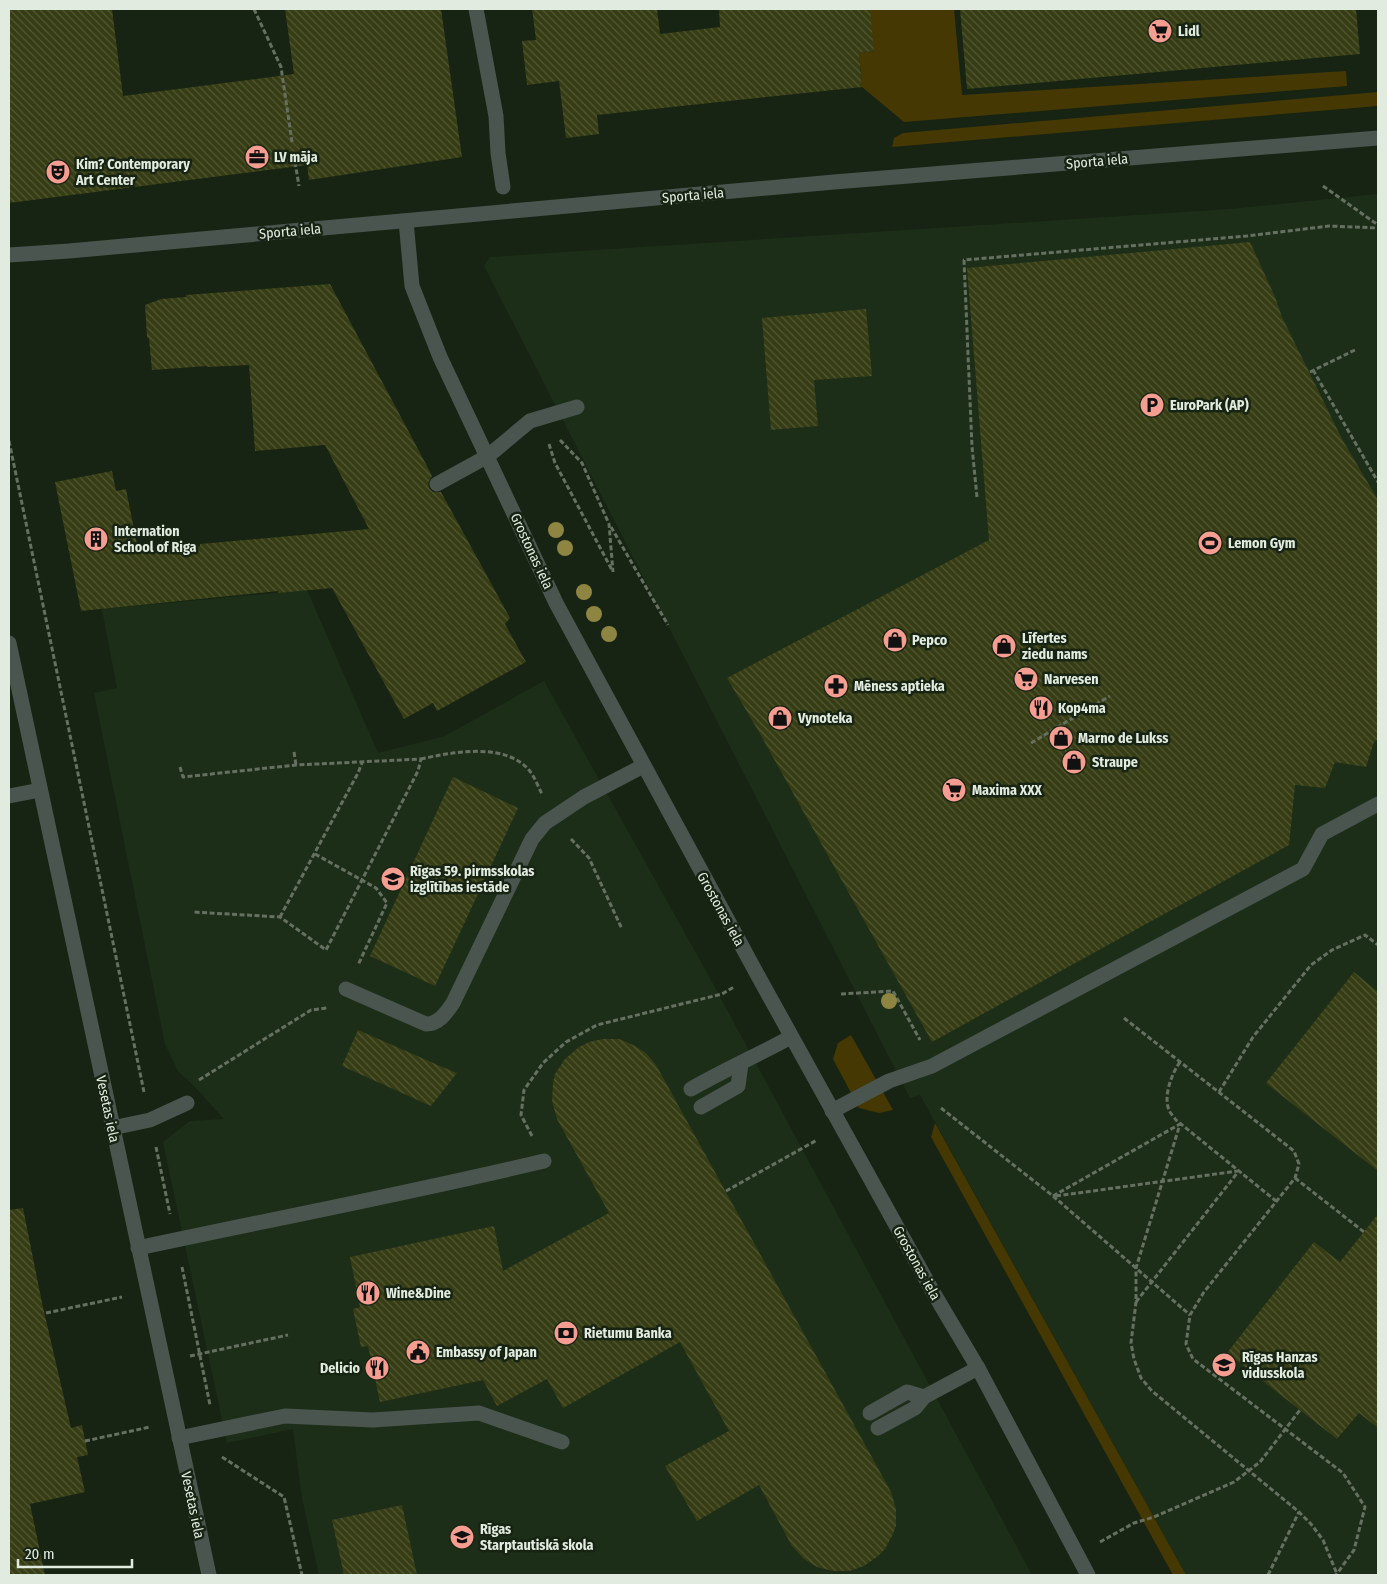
<svg xmlns="http://www.w3.org/2000/svg" width="1387" height="1584" font-family="'Fira Sans Condensed',sans-serif">
	<style>
		.built { fill: #1d2e18 }
		.grass { fill: #453803 }
		.building { fill: url(#building-back-hatch) }
		.lines { fill: none; stroke-linecap: round; stroke-linejoin: round }
		.path { stroke: #657061; stroke-width: 3; stroke-dasharray: 5 2.5; stroke-linecap: butt }
		.service { stroke: #4a554f; stroke-width: 15 }
		.minor { stroke: #4a554f; stroke-width: 15 }
		.tree { fill: #8f8542 }
		.labels { text-anchor: middle; stroke-width: 5; stroke-linejoin: round; paint-order: stroke }
		.poi-label { font-size: 14px; font-weight: bold; fill: #e2ebe0; stroke: #172413; text-anchor: start }
		.street-label { font-size: 14px; fill: #e2ebe0; stroke: #172413 }
	</style>
	<defs>
		<pattern id="building-back-hatch" width="6" height="6" patternUnits="userSpaceOnUse" patternTransform="scale(1.25)"><rect width="6" height="6" fill="#363c13"/><path d="M-1 5l2 2M0 0l6 6M5-1l2 2" fill="none" stroke="#535835"/></pattern>
	</defs>
	<rect width="100%" height="100%" fill="#172413"/>
	<g class="built">
		<path d="M1378 194V1575H1186L920 1095 910 1098 484 266 490 257 1230 209Z"/>
		<path d="M307 590 378 753 445 736 544 681 706 971 1032 1575H319L302 1498 293 1429 227 1443 163 1142 190 1121 224 1119 195 1087 178 1071 165 1044 94 693 117 688 102 609Z"/>
	</g>
	<g class="grass">
		<path d="M857 9H954L962 95 1346 71 1347 86 904 122 862 87 859 53 874 51 859 31Z"/>
		<path d="M1378 92V106L892 147 894 138 903 133Z"/>
		<path d="M851 1035 893 1110 879 1113 859 1108 833 1059 838 1043Z"/>
		<path d="M935 1123 1186 1575H1173L931 1137Z"/>
	</g>
	<g class="building">
		<path d="M9 9H112L123 96 294 74 285 9H441L462 157 309 180 307 165 9 203Z"/>
		<path d="M532 9H657L660 34 720 27 719 9H870L874 51 859 53 862 87 597 115 599 134 566 138 559 81 527 85 522 41 536 40Z"/>
		<path d="M960 9H1356L1360 54 967 89Z"/>
		<path d="M1250 242 1275 297 1282 317 1342 439 1378 500V739L1374 742 1366 767 1335 762 1325 788 1295 785 1289 845 932 1042 759 732 727 678 989 540 967 268Z"/>
		<path d="M330 284 427 466 432 476 428 483 429 488 433 492H441L510 618 505 624 526 662 437 711 433 703 404 719 332 588 278 593V591L81 611 55 482 112 471 116 491 126 489 138 549 200 546V544L369 529 325 445 255 451 249 365 207 367V366L152 370 149 339 147 337 145 305 161 299 186 297V295Z"/>
		<path d="M866 309 872 376 814 380 818 426 771 430 762 318Z"/>
		<path d="M453 777 518 808 435 986 370 956Z"/>
		<path d="M1354 972 1378 992V1171L1266 1083Z"/>
		<path d="M358 1030 440 1066 457 1073 431 1106 342 1066Z"/>
		<path d="M603 1039H619L633 1045 646 1053 656 1065 891 1492 896 1509V1526L893 1534 885 1549 878 1556 864 1566 849 1571H833L817 1567 804 1559 792 1546 759 1485 697 1521 665 1466 729 1431 680 1342 563 1408 547 1379 497 1406 483 1380 380 1402 368 1346 361 1347 353 1309 360 1307 350 1257 494 1226 503 1271 609 1213 557 1119 552 1101 553 1083 555 1074 565 1059 579 1047 589 1042Z"/>
		<path d="M23 1208 42 1303 71 1428 82 1425 88 1455 77 1457 85 1492 30 1504 45 1575H9V1210Z"/>
		<path d="M1378 1214V1428L1359 1413 1337 1439 1227 1353 1314 1242 1340 1262Z"/>
		<path d="M402 1505 417 1575H344L332 1520Z"/>
	</g>
	<g class="lines">
		<g class="path">
			<path d="M254 9 281 67 292 142"/>
			<path d="M295 162 299 186"/>
			<path d="M1323 186 1378 225"/>
			<path d="M1313 370 1378 482"/>
			<path d="M1310 372 1357 349"/>
			<path d="M560 440 582 463 609 524 613 572"/>
			<path d="M9 441 144 1092"/>
			<path d="M549 444 555 463 612 570"/>
			<path d="M977 497 972 447 964 260 1247 236 1329 226 1378 228"/>
			<path d="M611 527 668 625"/>
			<path d="M1031 743 1110 696"/>
			<path d="M294 752 296 765"/>
			<path d="M421 759C452 752 505 742 529 770 534 776 538 786 542 794"/>
			<path d="M180 767 183 777 296 765 421 759 418 771 326 950 280 917 193 912"/>
			<path d="M571 839 589 858 622 929"/>
			<path d="M315 854 376 888 387 903 358 965"/>
			<path d="M280 917 358 773 362 763"/>
			<path d="M841 994 893 991 920 1040"/>
			<path d="M1124 1018 1294 1151 1299 1164 1295 1178 1204 1292 1190 1315 1186 1344 1193 1359 1343 1473 1365 1507 1354 1550 1336 1575"/>
			<path d="M1180 1062C1172 1073 1163 1096 1169 1110 1170 1113 1174 1117 1176 1120L1276 1201"/>
			<path d="M199 1080 311 1010 327 1008"/>
			<path d="M1219 1092 1253 1037 1311 965 1332 950 1365 935 1378 945"/>
			<path d="M941 1108 1053 1196 1190 1315"/>
			<path d="M532 1136 521 1115 524 1090 543 1063 566 1042 597 1025 722 994 734 987"/>
			<path d="M156 1147 170 1214"/>
			<path d="M1295 1178 1364 1232"/>
			<path d="M726 1191 817 1140"/>
			<path d="M1053 1196 1180 1124 1136 1268V1302L1131 1343 1134 1359 1141 1378 1152 1391 1299 1512 1311 1524 1323 1540 1337 1574"/>
			<path d="M1056 1196 1238 1171"/>
			<path d="M182 1267 210 1405"/>
			<path d="M1136 1302 1238 1172"/>
			<path d="M46 1313 122 1297"/>
			<path d="M190 1356 288 1335"/>
			<path d="M85 1441 150 1427"/>
			<path d="M222 1457 284 1497 302 1575"/>
			<path d="M1100 1542 1134 1523 1154 1517 1234 1482 1260 1462 1300 1410"/>
			<path d="M1268 1575 1299 1512"/>
		</g>
		<g class="service">
			<path d="M476 9 496 116 498 153 503 187"/>
			<path d="M437 484 488 456 530 421 577 407"/>
			<path d="M346 989 426 1024C439 1024 446 1013 453 1003L532 839 545 823 584 797 643 766"/>
			<path d="M691 1089C724 1070 758 1055 791 1037"/>
			<path d="M701 1107 738 1086 741 1064"/>
			<path d="M832 1111 889 1081 932 1066 1303 869 1322 834 1378 804"/>
			<path d="M112 1128 150 1120 187 1103"/>
			<path d="M138 1248C273 1219 410 1193 544 1161"/>
			<path d="M870 1413 907 1392 924 1397"/>
			<path d="M878 1428 915 1408 924 1397 978 1368"/>
			<path d="M179 1438 285 1416 373 1420 479 1413 562 1442"/>
		</g>
		<g class="minor">
			<path d="M406 221 412 286 440 357 556 603 757 974 933 1292 978 1368 1088 1575"/>
			<path d="M9 255 69 251 834 182 1378 138"/>
			<path d="M9 643 209 1575"/>
			<path d="M9 796 40 790"/>
		</g>
	</g>
	<g class="tree">
		<circle cx="556" cy="530" r="8"/>
		<circle cx="565" cy="548" r="8"/>
		<circle cx="584" cy="592" r="8"/>
		<circle cx="594" cy="614" r="8"/>
		<circle cx="609" cy="634" r="8"/>
		<circle cx="889" cy="1001" r="8"/>
	</g>
	<defs>
		<symbol id="supermarket-disc" viewBox="-11 -11 22 22"><circle r="9.5" fill="#f59d90" stroke="#172413"/><path d="M-6-5.5h2.5l.6 2H6L4.5 2H-2.5L-4.4-4H-6ZM-1.5 3.2a1.3 1.3 0 1 0 .1 0ZM3 3.2a1.3 1.3 0 1 0 .1 0Z" fill="#111"/></symbol>
		<symbol id="office-disc" viewBox="-11 -11 22 22"><circle r="9.5" fill="#f59d90" stroke="#172413"/><path d="M-6-3h4V-5.5h4V-3h4V5H-6ZM-1-4.5V-3h2v-1.5ZM-6 0V1H6V0Z" fill="#111"/></symbol>
		<symbol id="theatre-disc" viewBox="-11 -11 22 22"><circle r="9.5" fill="#f59d90" stroke="#172413"/><path d="M-5-5.5Q0-4 5-5.5V0Q5 5 0 6Q-5 5-5 0ZM-3.3-2.5H-1v1.5H-3.3ZM1-2.5H3.3v1.5H1ZM-2.8 1Q0 5.5 2.8 1Z" fill="#111"/></symbol>
		<symbol id="parking-disc" viewBox="-11 -11 22 22"><circle r="9.5" fill="#f59d90" stroke="#172413"/><path d="M-3.5-5.5H1a3.5 3.5 0 0 1 0 7H-1V5.5H-3.5ZM-1-3.4V-.6H.8a1.4 1.4 0 0 0 0-2.8Z" fill="#111"/></symbol>
		<symbol id="building-disc" viewBox="-11 -11 22 22"><circle r="9.5" fill="#f59d90" stroke="#172413"/><path d="M-4-6H4V6H1V3H-1V6H-4ZM-2.5-4.3h1.7v1.8h-1.7ZM.8-4.3h1.7v1.8H.8ZM-2.5-1h1.7V.8h-1.7ZM.8-1h1.7V.8H.8Z" fill="#111"/></symbol>
		<symbol id="stadium-disc" viewBox="-11 -11 22 22"><circle r="9.5" fill="#f59d90" stroke="#172413"/><path d="M0-5a6.5 5 0 1 0 0 10a6.5 5 0 1 0 0-10ZM-3.5-1.8h7v3.6h-7Z" fill="#111"/></symbol>
		<symbol id="shop-disc" viewBox="-11 -11 22 22"><circle r="9.5" fill="#f59d90" stroke="#172413"/><path d="M-5-2.5h2.3a2.7 3.5 0 0 1 5.4 0H5L5.5 6h-11ZM-1.5-2.5h3a1.5 2.3 0 0 0-3 0Z" fill="#111"/></symbol>
		<symbol id="pharmacy-disc" viewBox="-11 -11 22 22"><circle r="9.5" fill="#f59d90" stroke="#172413"/><path d="M-2-6h4v4h4v4h-4v4h-4v-4h-4v-4h4Z" fill="#111"/></symbol>
		<symbol id="restaurant-disc" viewBox="-11 -11 22 22"><circle r="9.5" fill="#f59d90" stroke="#172413"/><path d="M-5-6h1v4h1v-4h1v4h1v-4h1v5L-1.5 .5V6h-2V.5L-5-1ZM5-6V6H3V1.5H1.5Q1.5-4 5-6Z" fill="#111"/></symbol>
		<symbol id="school-disc" viewBox="-11 -11 22 22"><circle r="9.5" fill="#f59d90" stroke="#172413"/><path d="M0-5L7-2L0 1L-7-2ZM-4 1L0 2.5L4 1V4Q0 6-4 4Z" fill="#111"/></symbol>
		<symbol id="bank-disc" viewBox="-11 -11 22 22"><circle r="9.5" fill="#f59d90" stroke="#172413"/><path d="M-6-4H6V4H-6ZM0-2.3a2.3 2.3 0 1 0 0 4.6a2.3 2.3 0 1 0 0-4.6Z" fill="#111"/></symbol>
		<symbol id="civic-disc" viewBox="-11 -11 22 22"><circle r="9.5" fill="#f59d90" stroke="#172413"/><path d="M-.6-6.5H3V-4.5H.6V-3L4-1V1h2V6H-6V1h2V-1L-.6-3ZM-1.2 2.5V6h2.4V2.5Z" fill="#111"/></symbol>
	</defs>
	<g fill-rule="evenodd">
		<use href="#supermarket-disc" x="1146" y="17" width="28" height="28"/>
		<use href="#office-disc" x="243" y="143" width="28" height="28"/>
		<use href="#theatre-disc" x="44" y="158" width="28" height="28"/>
		<use href="#parking-disc" x="1138" y="391" width="28" height="28"/>
		<use href="#building-disc" x="82" y="525" width="28" height="28"/>
		<use href="#stadium-disc" x="1196" y="529" width="28" height="28"/>
		<use href="#shop-disc" x="881" y="626" width="28" height="28"/>
		<use href="#shop-disc" x="990" y="632" width="28" height="28"/>
		<use href="#supermarket-disc" x="1012" y="665" width="28" height="28"/>
		<use href="#pharmacy-disc" x="822" y="672" width="28" height="28"/>
		<use href="#restaurant-disc" x="1027" y="694" width="28" height="28"/>
		<use href="#shop-disc" x="766" y="704" width="28" height="28"/>
		<use href="#shop-disc" x="1047" y="724" width="28" height="28"/>
		<use href="#shop-disc" x="1060" y="748" width="28" height="28"/>
		<use href="#supermarket-disc" x="940" y="776" width="28" height="28"/>
		<use href="#school-disc" x="379" y="865" width="28" height="28"/>
		<use href="#restaurant-disc" x="354" y="1279" width="28" height="28"/>
		<use href="#bank-disc" x="552" y="1319" width="28" height="28"/>
		<use href="#civic-disc" x="404" y="1338" width="28" height="28"/>
		<use href="#school-disc" x="1210" y="1351" width="28" height="28"/>
		<use href="#restaurant-disc" x="363" y="1354" width="28" height="28"/>
		<use href="#school-disc" x="448" y="1523" width="28" height="28"/>
	</g>
	<g class="labels">
		<g class="poi-label">
			<text x="1178" y="36">Lidl</text>
			<text x="274" y="162">LV māja</text>
			<text x="76" y="169">Kim? Contemporary<tspan x="76" dy="16">Art Center</tspan></text>
			<text x="1170" y="410">EuroPark (AP)</text>
			<text x="114" y="536">Internation<tspan x="114" dy="16">School of Riga</tspan></text>
			<text x="1228" y="548">Lemon Gym</text>
			<text x="1022" y="643">Līfertes<tspan x="1022" dy="16">ziedu nams</tspan></text>
			<text x="912" y="645">Pepco</text>
			<text x="1044" y="684">Narvesen</text>
			<text x="854" y="691">Mēness aptieka</text>
			<text x="1058" y="713">Kop4ma</text>
			<text x="798" y="723">Vynoteka</text>
			<text x="1078" y="743">Marno de Lukss</text>
			<text x="1092" y="767">Straupe</text>
			<text x="972" y="795">Maxima XXX</text>
			<text x="410" y="876">Rīgas 59. pirmsskolas<tspan x="410" dy="16">izglītības iestāde</tspan></text>
			<text x="386" y="1298">Wine&amp;Dine</text>
			<text x="584" y="1338">Rietumu Banka</text>
			<text x="436" y="1357">Embassy of Japan</text>
			<text x="1242" y="1362">Rīgas Hanzas<tspan x="1242" dy="16">vidusskola</tspan></text>
			<text x="360" y="1373" text-anchor="end">Delicio</text>
			<text x="480" y="1534">Rīgas<tspan x="480" dy="16">Starptautiskā skola</tspan></text>
		</g>
		<g class="street-label">
			<text transform="translate(1097 161) rotate(-5)" y="5">Sporta iela</text>
			<text transform="translate(693 195) rotate(-5)" y="5">Sporta iela</text>
			<text transform="translate(290 231) rotate(-5)" y="5">Sporta iela</text>
			<text transform="translate(532 551) rotate(65)" y="5">Grostonas iela</text>
			<text transform="translate(721 909) rotate(61)" y="5">Grostonas iela</text>
			<text transform="translate(108 1109) rotate(78)" y="5">Vesetas iela</text>
			<text transform="translate(917 1263) rotate(61)" y="5">Grostonas iela</text>
			<text transform="translate(193 1505) rotate(78)" y="5">Vesetas iela</text>
		</g>
	</g>
	<rect width="1387" height="1584" fill="none" stroke="#e2ebe0" stroke-width="20"/>
	<path d="M18 1559v8h114v-8" fill="none" stroke="#e2ebe0" stroke-width="2.5"/>
	<text x="25" y="1559" font-size="15" fill="#e2ebe0" stroke="#172413" stroke-width="4" paint-order="stroke">20 m</text>
</svg>
